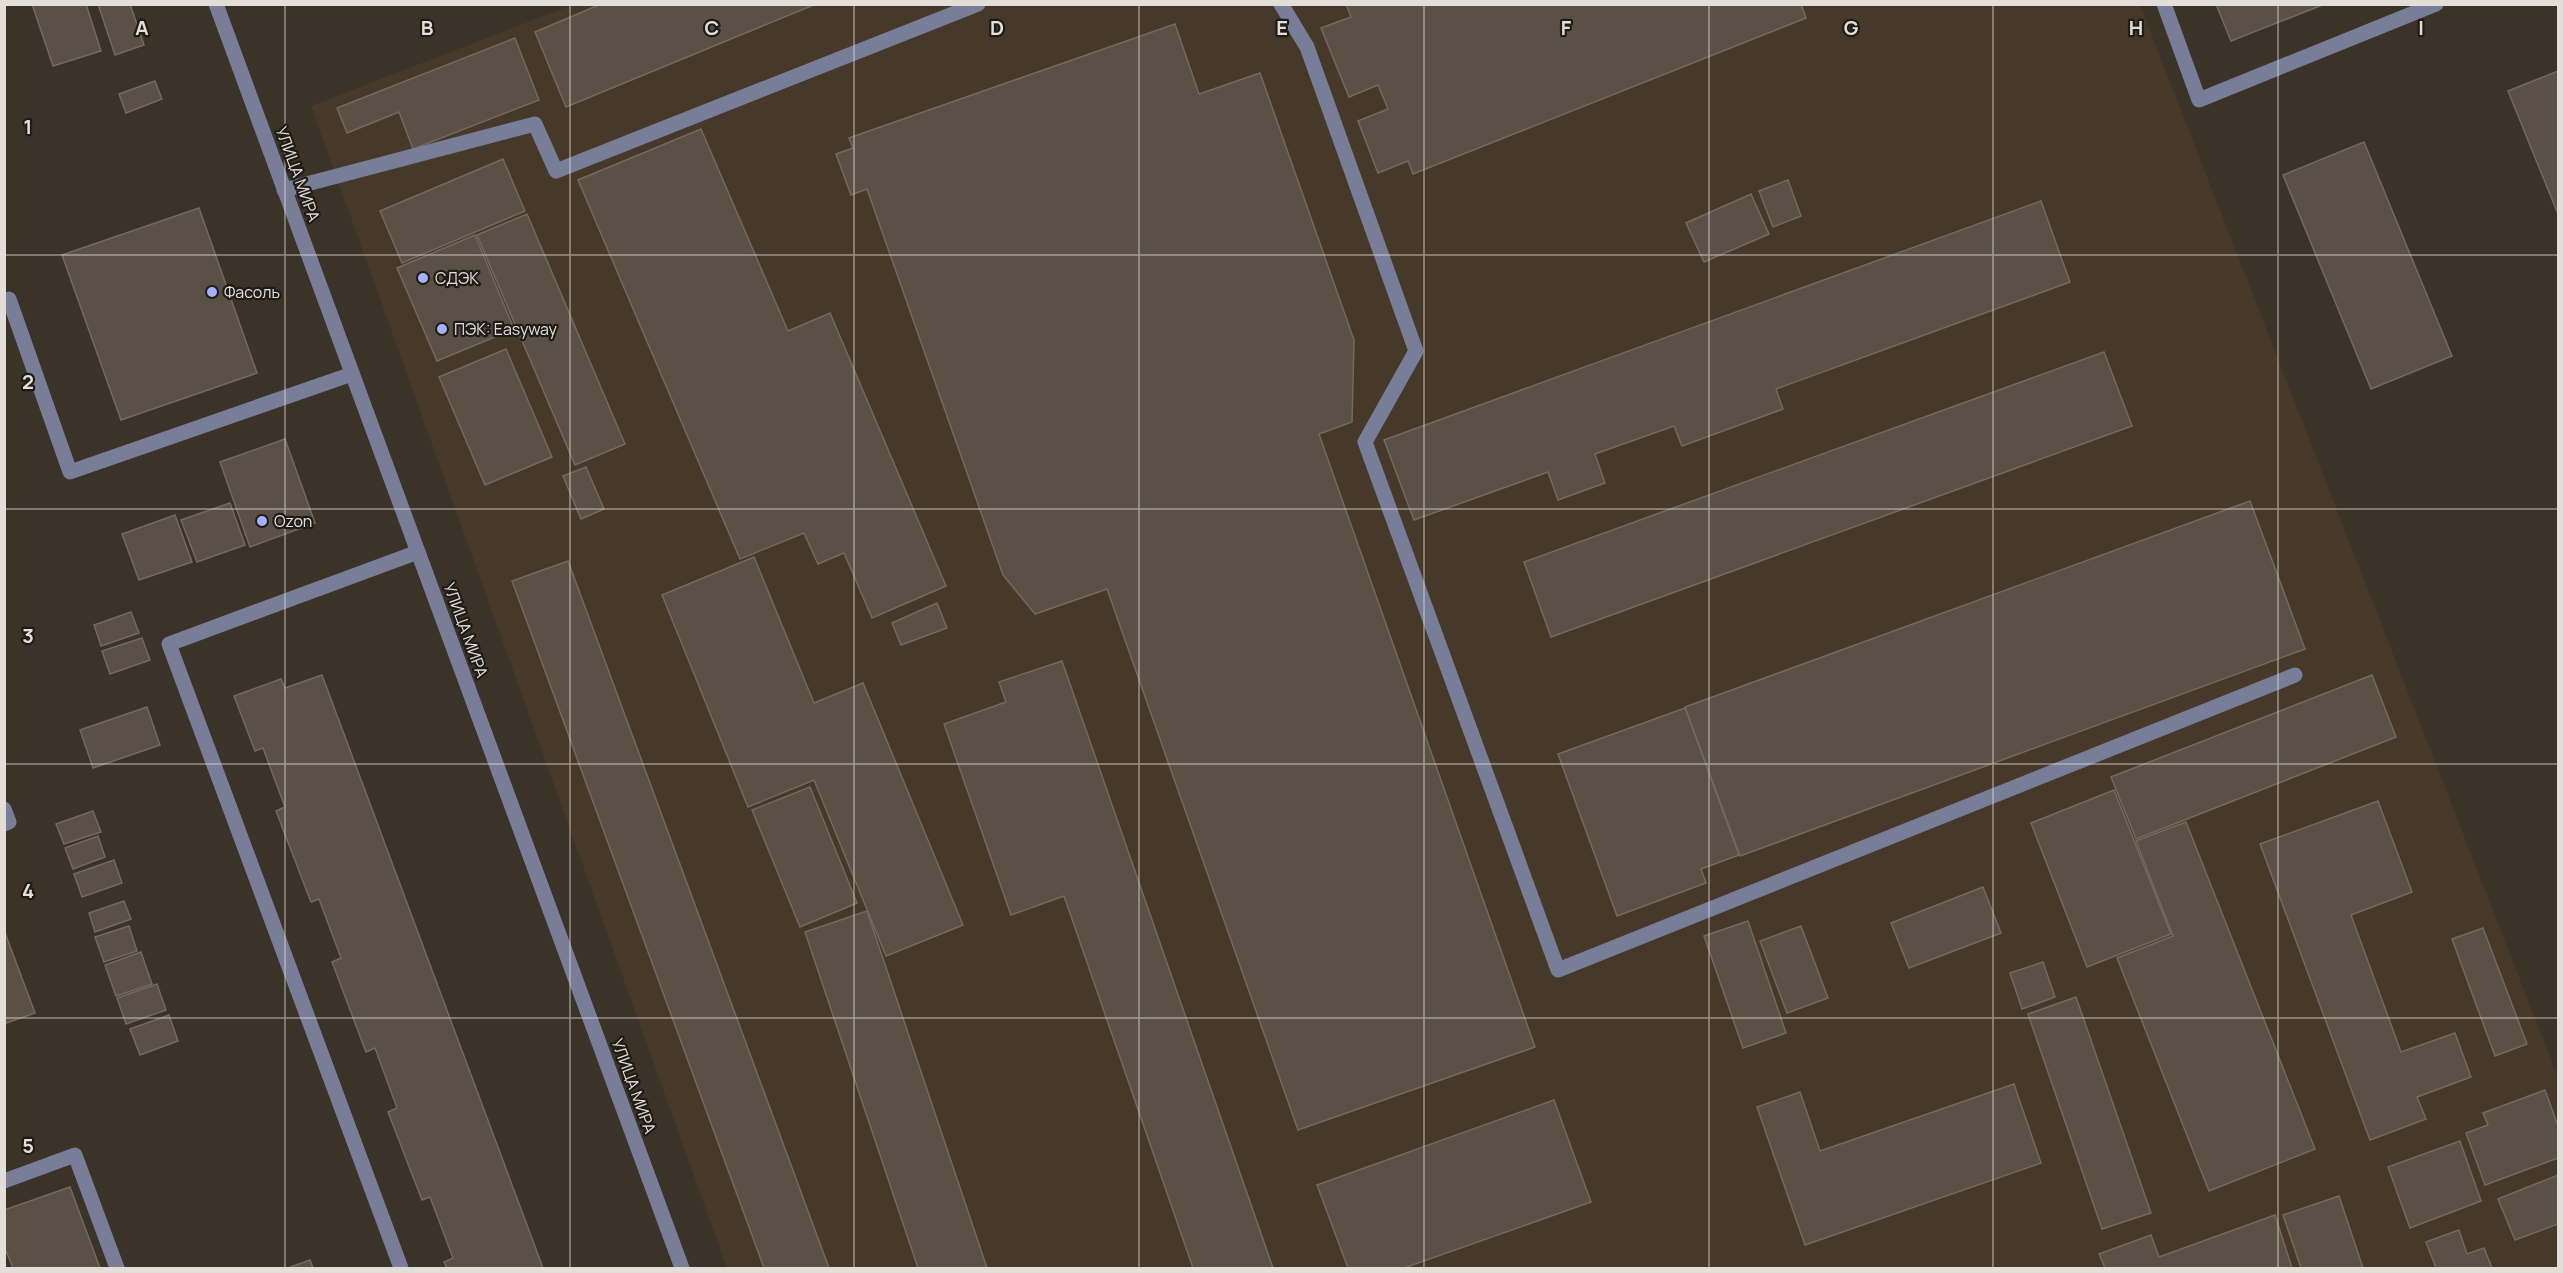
<svg xmlns="http://www.w3.org/2000/svg" width="2563" height="1273" font-family="Manrope,sans-serif">
	<style>
		.built { fill: #47392a }
		.building { fill: #5a5045; stroke: #73695e; stroke-width: 1.5 }
		.lines { fill: none; stroke-linecap: round; stroke-linejoin: round }
		.minor { stroke: #787e97; stroke-width: 15 }
		.grid { fill: none; stroke: #e4ded8; stroke-width: 1.5; stroke-opacity: 0.55 }
		.poi-dot { fill: #a4b2fc; stroke: #1f1b16; stroke-width: 2 }
		.labels { text-anchor: middle; stroke-width: 4.5; stroke-linejoin: round; paint-order: stroke }
		.street-label { font-size: 16px; fill: #e4ded8; stroke: #1f1b16 }
		.poi-label { font-size: 16px; fill: #e4ded8; stroke: #1f1b16; text-anchor: start }
		.grid-label { font-size: 20px; text-anchor: middle; font-weight: bold; fill: #e4ded8; stroke: #1f1b16; stroke-width: 4.5; stroke-linejoin: round; paint-order: stroke }
	</style>
	<rect width="100%" height="100%" fill="#3b3228"/>
	<path class="built" d="M572 5H2140L2558 1077V1268H727L311 106Z"/>
	<g class="building">
		<path d="M32 4H86L101 51 53 66Z"/>
		<path d="M98 4H130L144 45 115 55Z"/>
		<path d="M601 4H816L566 107 535 32Z"/>
		<path d="M1346 4H1801L1806 18 1413 174 1408 161 1378 173 1358 121 1388 109 1378 85 1349 97 1321 28 1351 17Z"/>
		<path d="M2216 4H2325L2231 41Z"/>
		<path d="M1175 24 1199 94 1260 73 1354 340 1352 422 1319 434 1535 1047 1298 1130 1107 589 1035 614 1003 575 867 189 851 195 836 154 853 148 849 138Z"/>
		<path d="M515 38 539 100 413 149 399 112 347 133 337 108Z"/>
		<path d="M2558 71V214L2508 91Z"/>
		<path d="M155 81 162 99 126 113 119 94Z"/>
		<path d="M701 129 788 331 830 313 946 586 872 618 844 553 818 564 804 533 740 559 578 180Z"/>
		<path d="M2364 142 2452 356 2371 389 2283 175Z"/>
		<path d="M503 159 525 211 402 263 380 211Z"/>
		<path d="M1788 180 1801 216 1773 227 1759 191Z"/>
		<path d="M1751 194 1769 234 1704 262 1686 223Z"/>
		<path d="M2041 201 2070 282 1776 389 1783 409 1682 446 1674 426 1595 454 1605 483 1558 500 1548 472 1414 520 1384 440Z"/>
		<path d="M199 208 257 373 121 420 62 255Z"/>
		<path d="M527 214 625 444 575 465 477 235Z"/>
		<path d="M475 235 514 329 437 361 397 268Z"/>
		<path d="M506 349 552 457 485 485 439 377Z"/>
		<path d="M2104 352 2132 426 1551 637 1524 562Z"/>
		<path d="M285 439 315 523 250 547 220 462Z"/>
		<path d="M586 467 604 509 581 519 563 476Z"/>
		<path d="M2250 501 2305 649 1740 856 1685 707Z"/>
		<path d="M230 503 245 545 197 562 181 520Z"/>
		<path d="M175 515 192 562 139 580 122 534Z"/>
		<path d="M754 557 814 703 863 683 963 925 886 956 814 780 748 807 662 595Z"/>
		<path d="M568 561 829 1268H764L512 581Z"/>
		<path d="M937 603 947 628 901 645 892 623Z"/>
		<path d="M131 612 139 633 101 646 94 625Z"/>
		<path d="M142 638 150 660 110 674 102 651Z"/>
		<path d="M1062 661 1273 1268H1193L1064 896 1011 915 944 724 1006 702 999 682Z"/>
		<path d="M322 675 543 1268H447L444 1262 453 1258 430 1197 422 1200 388 1112 397 1108 375 1048 366 1052 332 962 341 958 319 899 311 902 276 811 285 807 263 748 255 751 234 696 281 679 285 688Z"/>
		<path d="M2372 675 2396 737 2136 839 2111 777Z"/>
		<path d="M147 707 160 745 93 768 80 730Z"/>
		<path d="M1685 708 1739 855 1701 869 1706 883 1617 916 1558 754Z"/>
		<path d="M810 787 857 903 800 927 752 810Z"/>
		<path d="M2114 790 2171 934 2087 967 2031 823Z"/>
		<path d="M2378 801 2412 892 2351 915 2401 1052 2455 1033 2471 1077 2417 1097 2426 1119 2370 1140 2260 844Z"/>
		<path d="M93 811 101 832 64 844 56 824Z"/>
		<path d="M2186 822 2315 1149 2209 1191 2117 958 2173 936 2136 841Z"/>
		<path d="M98 836 105 857 73 869 65 848Z"/>
		<path d="M114 860 122 883 82 897 74 874Z"/>
		<path d="M1983 887 2001 933 1909 968 1891 923Z"/>
		<path d="M124 901 131 919 95 932 89 913Z"/>
		<path d="M867 911 987 1268H918L805 932Z"/>
		<path d="M1748 921 1786 1033 1743 1048 1704 936Z"/>
		<path d="M129 926 137 951 104 962 95 937Z"/>
		<path d="M1801 926 1828 998 1787 1013 1760 941Z"/>
		<path d="M2483 928 2527 1044 2495 1056 2452 939Z"/>
		<path d="M4 930 35 1013 4 1024Z"/>
		<path d="M141 952 152 984 116 996 105 965Z"/>
		<path d="M2043 962 2055 997 2022 1009 2010 973Z"/>
		<path d="M157 984 166 1010 126 1024 117 998Z"/>
		<path d="M2076 997 2151 1213 2102 1229 2028 1014Z"/>
		<path d="M169 1015 178 1041 140 1055 130 1029Z"/>
		<path d="M2014 1084 2041 1163 1805 1245 1757 1107 1800 1092 1820 1151Z"/>
		<path d="M2545 1090 2558 1126V1158L2485 1185 2466 1133 2488 1125 2483 1113Z"/>
		<path d="M1554 1100 1591 1202 1404 1268H1348L1317 1185Z"/>
		<path d="M2460 1141 2481 1201 2410 1228 2388 1167Z"/>
		<path d="M2558 1175V1224L2515 1240 2498 1199Z"/>
		<path d="M70 1187 100 1268H13L4 1246V1210Z"/>
		<path d="M2339 1196 2363 1268H2301L2283 1215Z"/>
		<path d="M2275 1215 2292 1268H2105L2099 1254 2151 1235 2159 1257Z"/>
		<path d="M2459 1230 2467 1254 2484 1248 2492 1268H2436L2426 1242Z"/>
		<path d="M310 1260 313 1268H288Z"/>
	</g>
	<g class="lines">
		<g class="minor">
			<path d="M216 4 682 1268"/>
			<path d="M1281 4 1307 47 1416 351 1365 442 1558 970 2295 675"/>
			<path d="M2164 4 2199 100 2436 4"/>
			<path d="M284 190 535 124 556 171 978 4"/>
			<path d="M9 299 70 472 352 374"/>
			<path d="M4 809 9 822 4 824"/>
			<path d="M4 1181 75 1155 117 1268"/>
			<path d="M401 1268 169 644 418 552"/>
		</g>
	</g>
	<path class="grid" d="M285 4V1268M570 4V1268M854 4V1268M1139 4V1268M1424 4V1268M1709 4V1268M1993 4V1268M2278 4V1268M4 255H2558M4 509H2558M4 764H2558M4 1018H2558"/>
	<g class="poi-dot">
		<circle cx="423" cy="278" r="6"/>
		<circle cx="212" cy="292" r="6"/>
		<circle cx="442" cy="329" r="6"/>
		<circle cx="262" cy="521" r="6"/>
	</g>
	<g class="labels">
		<g class="street-label">
			<text transform="translate(298 174) rotate(70)" y="6">УЛИЦА МИРА</text>
			<text transform="translate(466 630) rotate(70)" y="6">УЛИЦА МИРА</text>
			<text transform="translate(634 1086) rotate(70)" y="6">УЛИЦА МИРА</text>
		</g>
		<g class="poi-label">
			<text x="435" y="284">СДЭК</text>
			<text x="224" y="298">Фасоль</text>
			<text x="454" y="335">ПЭК: Easyway</text>
			<text x="274" y="527">Ozon</text>
		</g>
	</g>
	<g class="grid-label">
		<text x="142" y="35">A</text>
		<text x="427" y="35">B</text>
		<text x="712" y="35">C</text>
		<text x="997" y="35">D</text>
		<text x="1282" y="35">E</text>
		<text x="1566" y="35">F</text>
		<text x="1851" y="35">G</text>
		<text x="2136" y="35">H</text>
		<text x="2421" y="35">I</text>
		<text x="28" y="134">1</text>
		<text x="28" y="389">2</text>
		<text x="28" y="643">3</text>
		<text x="28" y="898">4</text>
		<text x="28" y="1153">5</text>
	</g>
	<rect width="2563" height="1273" fill="none" stroke="#e4ded8" stroke-width="12"/>
</svg>
